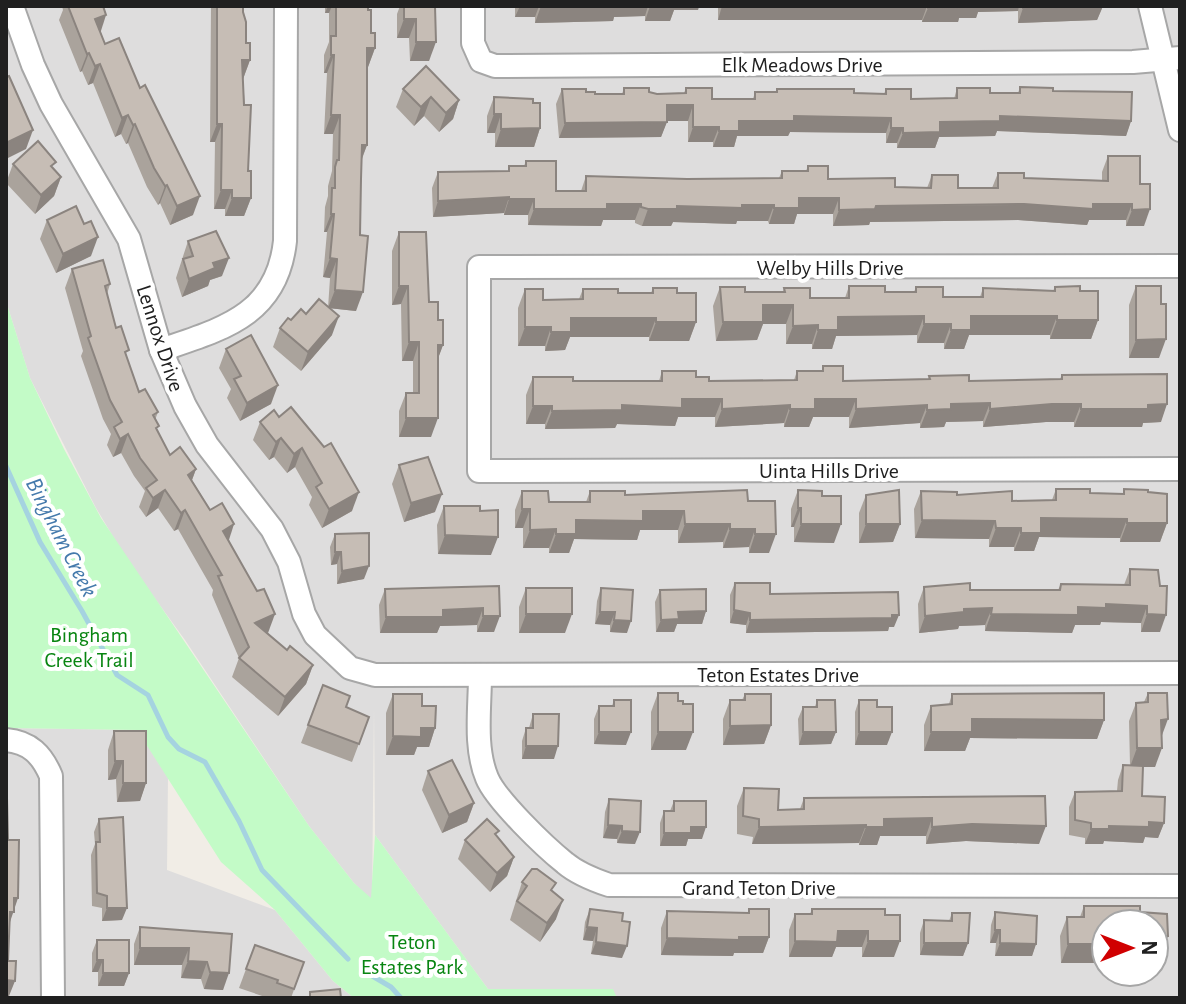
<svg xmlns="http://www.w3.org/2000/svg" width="1186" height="1004" font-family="'Alegreya Sans',sans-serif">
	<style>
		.residential { fill: #dedddd; fill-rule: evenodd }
		.park { fill: #c3fbc7 }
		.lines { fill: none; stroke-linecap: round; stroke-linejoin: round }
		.stream { stroke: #a5d3e0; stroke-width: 5 }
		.minor-casing { stroke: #a7a7a7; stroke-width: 26 }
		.minor { stroke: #fff; stroke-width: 22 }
		.wall { fill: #aaa39c }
		.shaded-wall { fill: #8b847f }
		.building { fill: #c6bdb5; stroke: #8b847f; stroke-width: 2 }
		.labels { text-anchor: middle; stroke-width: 8; stroke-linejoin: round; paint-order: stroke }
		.street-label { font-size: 22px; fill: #202020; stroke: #fff }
		.park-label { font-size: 22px; fill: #088511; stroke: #fff }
		.water-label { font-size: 24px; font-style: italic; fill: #457aac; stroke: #fff }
	</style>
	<rect width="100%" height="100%" fill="#f1ede6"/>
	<g class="residential">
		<path d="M6 6H1180V998H617L612 989H488L375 835 374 708 372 901 354 883 309 826 185 640 127 560 96 508 30 378 6 301ZM1106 924H1154V972H1106Z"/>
		<path d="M6 728 137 730 168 777 167 870 275 910 333 981 354 998H6Z"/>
	</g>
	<path class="park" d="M6 301 30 378 64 449 101 518 309 826 354 883 371 898 375 835 488 989H613L617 998H354L333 981 275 910 221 862 137 730 6 728Z"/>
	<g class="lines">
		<g class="stream">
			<path d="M6 466 40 542 82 611 117 675 148 695 168 737 179 749 205 762 239 821 262 870 348 959"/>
			<path d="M362 970 391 987 401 998"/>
		</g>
		<defs>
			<g id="minor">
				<path d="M12 6 33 65 51 104 129 239 161 350 185 406 207 445 272 529 289 562 304 614 315 635 350 668 375 675 1180 673"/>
				<path d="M473 6V43L481 61 495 66 1133 62 1180 58"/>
				<path d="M1150 6 1180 130"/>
				<path d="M1180 266 479 267V471L1180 469"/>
				<path d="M161 350C222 329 277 316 285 241L286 6"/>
				<path d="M480 675C480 708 474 747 487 778 496 800 545 847 565 863 578 874 594 880 609 885L1180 886"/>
				<path d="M6 740C30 742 42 755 51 776L53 998"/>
			</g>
		</defs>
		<use href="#minor" class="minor-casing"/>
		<use href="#minor" class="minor"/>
	</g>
	<g class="wall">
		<path d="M62 6H103L100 33 105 44 193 215 170 225 160 203 158 205 147 187 128 143 126 144 121 134 115 137 93 83 88 85 82 71 80 72 59 20 63 10Z"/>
		<path d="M211 6H243L246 43 250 60 243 79 251 198 244 216H225V209H214L215 142H210Z"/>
		<path d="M325 6H368L371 33 375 48 368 67H367V145L362 159 356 311 329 308 332 335 301 371 273 347 280 328 291 320 306 314 328 308 330 278 323 277 327 232H324L325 207 328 196V186L332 171 333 134H324L327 73H324V55L329 42V13H325Z"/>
		<path d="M400 6H435L429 61H410L409 38H397V14Z"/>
		<path d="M515 6H699L698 10H674L670 21H645V16L614 17 613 21 535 23V17H515Z"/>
		<path d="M718 6H1103L1097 20 1018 23V11L978 12 976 18H959L958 22H922V20H718Z"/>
		<path d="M1020 87 1053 91 1131 121 1126 136 997 131 995 136 939 137 935 148H897V143H886V133L790 132 788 136H737L734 147H713V142H688V121H667L661 137 559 138 556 104 562 89 595 94H622L624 88 657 94 684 93 686 88 712 99H753L755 92H776L777 89 884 94 886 89 911 99H954L957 88 990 93H1018Z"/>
		<path d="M403 89 459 100 453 119 439 132 424 116 414 126 396 107Z"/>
		<path d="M494 97 533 103 540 128 534 147H495V133H487V116Z"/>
		<path d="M1108 156 1140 184 1144 226H1126V220H1089L1087 225 1018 220 870 222 869 225 833 226V214H797L794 224H769L768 221H737L736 224 673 222 671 226H642L635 223V220H603L601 226 528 225V215H504V213L433 217 432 188 438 172 508 171 509 166H524L526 161 556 191H581L586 176 687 179 779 178 782 171H806L808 166 828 179 895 187 927 188 932 175 958 188H992L998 173 1024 178 1102 180V172Z"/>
		<path d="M13 164 54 169 61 177 54 196 35 214 6 183Z"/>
		<path d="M47 220 91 256 56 273 40 239Z"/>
		<path d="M399 232 438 320 443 345 438 358 431 437H399V411L406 393H413V361H402L401 304 392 305V251Z"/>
		<path d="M188 241 222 276 210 280 208 286 182 297 176 278Z"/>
		<path d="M72 269 110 284 107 294 116 328 139 392 158 412 155 420 157 430 170 455 196 469 192 480 229 540 268 633 287 650 313 665 306 684 278 716 232 677 239 658 212 595 213 590 178 529 174 531 158 508 146 517 139 507 145 491 134 476 121 453 113 457 107 445 111 434 103 419 81 356 83 351 65 288Z"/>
		<path d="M849 286 885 292H914L916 287 943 297H980L983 288 1053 291 1055 287 1080 291 1098 320 1091 339H1050V335H969L964 349H944V343H917V335L836 336 832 349H812V344H786V324H763L757 340 716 341 713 306 720 287 745 292H783L784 288 810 298H845Z"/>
		<path d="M1136 286 1161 304 1159 358H1129V305Z"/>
		<path d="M653 288 677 293 696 322 689 341H649V337H570L565 350 545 351V346H518V308L525 289 543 300 579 299 583 289 618 293H651Z"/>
		<path d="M226 349 271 404 240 421 227 398 231 389 219 368Z"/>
		<path d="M823 366 843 381 928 380 929 376 969 381 1060 379 1062 375 1161 422 1143 423 1142 427H1074V422H1046L983 427V421L946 422 944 427 920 428V423L849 428V417H813L809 427H784V423L715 427V417H678L675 426 617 424 615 428 545 429V424H526V395L533 377 573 381H659L662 371 696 377 709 381 794 380 797 371H822Z"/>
		<path d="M274 410 352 511 322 528 309 505 312 497 295 467 287 473 274 457 269 460 253 440 260 422Z"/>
		<path d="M399 465 435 512 404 522 392 484Z"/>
		<path d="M1056 489 1090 493 1123 494 1124 489 1148 492 1167 523 1160 542H1120V538L1039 537 1034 551H1014V547H989V539L915 538 914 509 921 491 1012 501 1052 500Z"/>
		<path d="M798 490 822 496 834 543 794 542V527H791V509Z"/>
		<path d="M522 491 549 502H586L590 491 625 495 748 501 769 553H749V547L723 548V542L678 543V530H640L637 540 574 539 569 553H549V548H523V528H515V510Z"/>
		<path d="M866 495 900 524 893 542 859 543V513Z"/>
		<path d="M444 506 480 511 491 555 438 554 437 525Z"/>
		<path d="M335 534 364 579 337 584V564L331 565 330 547Z"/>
		<path d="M1130 569 1160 632H1141V623L1101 622 1100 625H1075L1072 633 985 631V625L959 626 958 629 919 633 918 604 924 587 970 590H1058L1061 584 1124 585Z"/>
		<path d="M735 583 770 594 894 627H889L888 631 746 633V625L730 623V595Z"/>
		<path d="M499 586 494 632H477V625L440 626 437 633H380L379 605 385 589Z"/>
		<path d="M526 588 565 633H519V607Z"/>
		<path d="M601 588 627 633 610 632V625L595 624 597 601Z"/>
		<path d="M660 590 706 611 702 624H677L674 632H656L655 602Z"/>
		<path d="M323 685 346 707 369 717 352 762 301 743Z"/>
		<path d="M658 693 678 701 686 750H651V712Z"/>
		<path d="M1148 693 1161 736 1155 767H1143L1142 796 1164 823 1158 838 1145 837 1143 843 1104 841 1103 844H1085V838L1069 835V807L1075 792 1117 791 1118 780 1123 765H1130L1129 721 1136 703 1144 702Z"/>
		<path d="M393 694 422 706 435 728 429 747H417L414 755H386V713Z"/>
		<path d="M745 694 771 725 764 744 723 745V719L730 700H742Z"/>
		<path d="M952 694 1104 720 1097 739 970 738 965 751H924V725L931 706 949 704Z"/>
		<path d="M614 700 626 745 594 744V719L599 706H612Z"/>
		<path d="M817 700 836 732 831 744 799 745 798 719 803 707H815Z"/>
		<path d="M859 700 877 707 887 745H855V712Z"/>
		<path d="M533 714 554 759H522V741L526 728H529Z"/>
		<path d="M114 731 146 783 140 801 117 802 116 779 108 780V750Z"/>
		<path d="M428 771 474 803 467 822 442 833 422 790Z"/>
		<path d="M744 788 778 810 800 809 804 798 1045 796 1039 844 966 841 926 844V836H880L877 845H859V843L752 844 753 837 737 834V806Z"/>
		<path d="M609 799 635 844 617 843V839L603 838 605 812Z"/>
		<path d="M674 801 702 839H688L686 846H660V823L664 811H670Z"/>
		<path d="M99 819 122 920 102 921V908L92 906 91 855 95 844 94 832Z"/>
		<path d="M497 836 514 857 507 876 490 892 458 859 465 840Z"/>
		<path d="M522 882 553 891 556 919 540 942 510 920Z"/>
		<path d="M1084 906 1140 912 1161 955 1099 959 1097 963H1061L1060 936 1067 917H1080Z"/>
		<path d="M590 909 622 921V958L591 954 593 941 583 940 585 922Z"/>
		<path d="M749 909 769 937 763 953H734L733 956 661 955V928L667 911 748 913Z"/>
		<path d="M812 909 885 915 894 957H862V947H836L832 957H789V930L795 914H810Z"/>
		<path d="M995 912 1036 944 1032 956H995L996 943H990L991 925Z"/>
		<path d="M952 913 968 943 963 956 920 955V933L924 920 949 921Z"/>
		<path d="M140 927 232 934 223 990 204 989 201 979 181 978 182 965H134V944Z"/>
		<path d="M97 940 129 973 124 986H98V972H92V953Z"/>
		<path d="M255 945 304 962 291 998H268L239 988Z"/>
	</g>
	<g class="shaded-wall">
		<path d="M328 6H332L329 13H325Z"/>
		<path d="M520 6H539L535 17H515Z"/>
		<path d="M541 6H648L645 16 614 17 613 21 535 23Z"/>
		<path d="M650 6H699L698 10H674L670 21H645Z"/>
		<path d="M722 6H927L922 20H718Z"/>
		<path d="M962 6H1019L1018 11 978 12 976 18H959L958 22H922L928 8Z"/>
		<path d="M1103 6 1097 20 1018 23 1023 8Z"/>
		<path d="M106 15 100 34 95 19Z"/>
		<path d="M404 19H416L409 38H397Z"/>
		<path d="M416 42H436L429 61H410Z"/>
		<path d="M367 48H375L368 67H360Z"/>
		<path d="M89 53 82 71 80 72 87 54Z"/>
		<path d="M331 55H334L327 73H324Z"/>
		<path d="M242 60H250L243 79H235Z"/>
		<path d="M100 64 93 83 88 85 95 66Z"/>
		<path d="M431 97 424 116 414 126 421 107Z"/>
		<path d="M459 100 453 119 439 132 446 113Z"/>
		<path d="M667 105H693L688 121H661Z"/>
		<path d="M494 114H501L495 133H487Z"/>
		<path d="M128 115 121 134 115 137 122 118Z"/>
		<path d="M331 115H340L333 134H324Z"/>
		<path d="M794 116 891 118 886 133 790 132 788 136H737L734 147H713L719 131 739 121Z"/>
		<path d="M1000 116 1131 121 1126 136 997 131 995 136 939 137 935 148H897L903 133 940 122Z"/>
		<path d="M667 122 661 137 559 138 565 123Z"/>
		<path d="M135 124 128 143 126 144 133 125Z"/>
		<path d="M217 124H222L215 142H210Z"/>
		<path d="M693 127H719L713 142H688Z"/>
		<path d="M540 128 534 147H495L501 129Z"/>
		<path d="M891 128H903L897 143H886Z"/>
		<path d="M33 130 26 149 6 159V143Z"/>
		<path d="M362 145H367L360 163Z"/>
		<path d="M61 177 54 196 35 214 41 195Z"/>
		<path d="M167 185 160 203 158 205 165 186Z"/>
		<path d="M221 190H232L225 209H214Z"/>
		<path d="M200 196 193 215 170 225 177 206Z"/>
		<path d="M509 197 504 213 433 217 438 201Z"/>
		<path d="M232 198H251L244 216H225Z"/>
		<path d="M799 198H839L833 214H797L794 224H769L774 208Z"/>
		<path d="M509 199H534L528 215H504Z"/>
		<path d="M607 204H641L635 220H603L601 226 528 225 534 209Z"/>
		<path d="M1132 204 1126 220H1089L1087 225 1018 220 870 222 869 225 833 226 839 210 876 206Z"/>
		<path d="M774 205 768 221H737L736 224 673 222 671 226H642L648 209 677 206Z"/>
		<path d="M1150 209 1144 226H1126L1132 210Z"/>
		<path d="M331 214H334L327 232H324Z"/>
		<path d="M98 237 91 256 56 273 63 254Z"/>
		<path d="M229 258 222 276 210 280 208 286 182 297 189 279 213 263Z"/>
		<path d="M330 258 337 259 330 278 323 277Z"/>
		<path d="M399 286H408L401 304 392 305Z"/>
		<path d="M335 290 363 292 356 311 328 308Z"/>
		<path d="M763 305H793L786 324H763L757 340 716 341 723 322Z"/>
		<path d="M339 316 332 335 301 371 308 352Z"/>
		<path d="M924 316 917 335 836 336 832 349H812L818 330 838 317Z"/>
		<path d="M971 316H1057L1050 335H969L964 349H944L951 330Z"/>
		<path d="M571 318H656L649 337H570L565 350 545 351 551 332Z"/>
		<path d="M1057 320H1098L1091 339H1050Z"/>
		<path d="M656 322H696L689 341H649Z"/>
		<path d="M924 324H951L944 343H917Z"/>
		<path d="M818 325 812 344H786L793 326Z"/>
		<path d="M525 327H551L545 346H518Z"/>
		<path d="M1166 339 1159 358H1129L1136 340Z"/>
		<path d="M409 342H419L413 361H402Z"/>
		<path d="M438 345H443L436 364Z"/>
		<path d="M278 385 271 404 240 421 247 403Z"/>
		<path d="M682 399H722L715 417H678L675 426 617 424 615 428 545 429 552 411Z"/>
		<path d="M815 399H856L849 417H813L809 427H784L790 409Z"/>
		<path d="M990 403 983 421 946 422 944 427 920 428 927 410 951 404Z"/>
		<path d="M1052 404H1081L1074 422H1046L983 427 990 409Z"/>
		<path d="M1167 404 1161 422 1143 423 1142 427H1074L1081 409Z"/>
		<path d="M790 405 784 423 715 427 722 409Z"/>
		<path d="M927 405 920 423 849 428 856 409Z"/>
		<path d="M533 406H552L545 424H526Z"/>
		<path d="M406 418H438L431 437H399Z"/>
		<path d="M128 434 121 453 113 457 120 439Z"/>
		<path d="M281 438 274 457 269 460 276 442Z"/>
		<path d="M302 448 295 467 287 473 294 454Z"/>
		<path d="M196 469 189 488 188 475Z"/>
		<path d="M165 490 158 508 146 517 153 498Z"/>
		<path d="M359 492 352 511 322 528 329 509Z"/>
		<path d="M442 494 435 512 404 522 411 503Z"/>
		<path d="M798 508H801L794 527H791Z"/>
		<path d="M522 509H530L523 528H515Z"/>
		<path d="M185 510 178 529 174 531 181 513Z"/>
		<path d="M643 511H684L678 530H640L637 540 574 539 569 553H549L556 534 576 520Z"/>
		<path d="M1041 518 1127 519 1120 538 1039 537 1034 551H1014L1021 533Z"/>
		<path d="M922 520 995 521 989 539 915 538Z"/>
		<path d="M1127 523H1167L1160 542H1120Z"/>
		<path d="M234 524 228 543 223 531Z"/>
		<path d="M685 524H730L723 542 678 543Z"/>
		<path d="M801 524H841L834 543 794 542Z"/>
		<path d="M866 524H900L893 542 859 543Z"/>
		<path d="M996 528H1021L1014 547H989Z"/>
		<path d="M556 529 549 548H523L530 530Z"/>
		<path d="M730 529H755L749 547 723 548Z"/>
		<path d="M755 534H776L769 553H749Z"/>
		<path d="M445 535 498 537 491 555 438 554Z"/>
		<path d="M335 552H341L337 564 331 565Z"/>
		<path d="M369 566 364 579 337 584 342 571Z"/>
		<path d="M1106 604 1147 606 1141 623 1101 622 1100 625H1075L1072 633 985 631 991 614Z"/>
		<path d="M483 608 477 625 440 626 437 633H380L386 617 443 610Z"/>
		<path d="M992 608 985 625 959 626 958 629 919 633 925 616 964 609Z"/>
		<path d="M734 610 750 613 746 625 730 623Z"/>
		<path d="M706 611 702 624H677L674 632H656L661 620 678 612Z"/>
		<path d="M600 612H615L610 625 595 624Z"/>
		<path d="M275 614 268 633 255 623Z"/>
		<path d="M526 614H572L565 633H519Z"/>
		<path d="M1147 614 1166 615 1160 632H1141Z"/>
		<path d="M899 615 894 627H889L888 631 746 633 750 620Z"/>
		<path d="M483 616H500L494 632H477Z"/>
		<path d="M614 620 631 621 627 633 610 632Z"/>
		<path d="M313 665 306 684 278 716 285 697Z"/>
		<path d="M972 719 1104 720 1097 739 970 738 965 751H924L931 732Z"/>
		<path d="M1168 719 1161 738V720Z"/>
		<path d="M771 725 764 744 723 745 730 726Z"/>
		<path d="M421 728H435L429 747H417L414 755H386L393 736Z"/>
		<path d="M599 732H631L626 745 594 744Z"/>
		<path d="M658 732H693L686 750H651Z"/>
		<path d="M803 732H836L831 744 799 745Z"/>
		<path d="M859 732H892L887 745H855Z"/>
		<path d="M526 746H558L554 759H522Z"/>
		<path d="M1137 748H1162L1155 767H1130Z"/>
		<path d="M115 761H123L116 779 108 780Z"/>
		<path d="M123 783H146L140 801 117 802Z"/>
		<path d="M474 803 467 822 442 833 449 815Z"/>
		<path d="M932 818 926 836H880L877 845H859L866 827 884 819Z"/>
		<path d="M1149 822 1164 823 1158 838 1145 837 1143 843 1104 841 1103 844H1085L1091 829Z"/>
		<path d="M972 824 1046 826 1039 844 966 841 926 844 932 827Z"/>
		<path d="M608 825 622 826 617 839 603 838Z"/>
		<path d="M866 825 859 843 752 844 759 827Z"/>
		<path d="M691 827H706L702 839H688L686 846H660L664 833Z"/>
		<path d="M622 831 640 832 635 844 617 843Z"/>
		<path d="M514 857 507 876 490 892 497 873Z"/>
		<path d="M14 898H18L8 928H6Z"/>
		<path d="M563 900 556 919 540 942 547 923Z"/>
		<path d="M107 908H127L122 920 102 921Z"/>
		<path d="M587 927 597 928 593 941 583 940Z"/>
		<path d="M995 930H1000L996 943H990Z"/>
		<path d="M838 931H868L862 947H836L832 957H789L795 941Z"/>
		<path d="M1168 936 1161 955H1154V937Z"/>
		<path d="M769 937 763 953H734L733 956 661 955 667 938Z"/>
		<path d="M1106 940V959H1099L1097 963H1061L1068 944Z"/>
		<path d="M868 941H900L894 957H862Z"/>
		<path d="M596 942 627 946 622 958 591 954Z"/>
		<path d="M924 943H968L963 956 920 955Z"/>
		<path d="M1000 943 1036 944 1032 956H995Z"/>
		<path d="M140 948H189L182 965H134Z"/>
		<path d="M97 960H103L98 972H92Z"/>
		<path d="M188 961 207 962 201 979 181 978Z"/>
		<path d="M210 972 229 973 223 990 204 989Z"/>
		<path d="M103 973H129L124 986H98Z"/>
		<path d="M6 980 15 981 9 996H6Z"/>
	</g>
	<g class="building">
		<path d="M68 6H103L106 15 95 19 105 44 119 38 140 88 145 85 200 196 177 206 167 185 165 186 154 168 135 124 133 125 128 115 122 118 100 64 95 66 89 53 87 54Z"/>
		<path d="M217 6H243V12L246 22V43H250V60H242L244 105H251L248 171H251V198H232V190H221L222 124H217Z"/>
		<path d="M336 6H368V10H371V33H375V48H367V145H362L361 179 360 235 368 236 363 292 335 290 337 259 330 258 334 214H331L332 188H335V167L337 160H339L340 115H331L334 55H331V36H336Z"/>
		<path d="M404 6H435L436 42H416V19H404Z"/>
		<path d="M928 6H963V7L928 8Z"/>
		<path d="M1023 6H1102L1023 8Z"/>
		<path d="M426 66 459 100 446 113 431 97 421 107 403 89Z"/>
		<path d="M9 76 33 130 6 143V77Z"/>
		<path d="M1020 87 1053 88V91L1132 92 1131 121 1000 116V121L940 122V132L903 133V128H891V118L794 116V121H739V131H719V127H693V105H667V122L565 123 562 89H586V92H595V94H624V88H649V92L657 94 686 93V88H712V99H755V92H777V89H854V93L886 94V89H911V99L957 98V88H990V93H1020Z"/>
		<path d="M494 97 533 99V103H540V128L501 129V114H494Z"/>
		<path d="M38 141 56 162 51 166 61 177 41 195 13 164Z"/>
		<path d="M1108 156H1140V184H1150V209L1132 210V204H1093V209L1024 204 876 206 875 209 839 210V198H799V208H774V205H742V208L677 206V209H648L641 207V204H607V209H534V199H509V197L438 201V172L509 171V166H526V161H556V191H586V176L687 179 782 178V171H808V166H828V179L895 178V187L931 188 932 175H958V188H998V173H1024V178L1108 181Z"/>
		<path d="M76 206 84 224 91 221 98 237 63 254 47 220Z"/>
		<path d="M216 231 229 258 213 263 215 268 189 279 183 259 193 256 188 241Z"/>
		<path d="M399 232H426L429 302H438V320H443V345H438V418H406V393H419V342H409L408 286H399Z"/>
		<path d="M103 260 110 284 105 286 116 328 121 326 129 350 125 352 139 392 145 389 158 412 153 415 159 426 156 428 170 455 180 447 196 469 188 475 210 510 222 503 234 524 223 531 257 591 264 589 275 614 255 623 287 650 290 646 313 665 285 697 239 658 249 647 218 576 222 575 185 510 181 513 165 490 153 498 146 488 157 480 140 458 128 434 120 439 114 427 122 422 110 400 88 338 91 336 72 269Z"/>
		<path d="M849 286H885V292H916V287H943V297H983V288L1055 291V287L1080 286V291H1098V320H1057V316H971V330H951V324H924V316L838 317V330H818V325L793 326V305H763V322H723L720 287H745V292H785L784 288H810V298H849Z"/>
		<path d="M1136 286H1161V304H1166V339L1136 340Z"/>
		<path d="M653 288H677V293H696V322H656V318H571V332H551V327H525V289H543V300L583 299V289H618V293H653Z"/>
		<path d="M319 299 339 316 308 352 280 328 288 318 291 320 301 309 306 314Z"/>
		<path d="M251 335 278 385 247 403 234 379 241 376 226 349Z"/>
		<path d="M823 366H843V381L930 379 929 376 969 375V381L1062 379V375L1167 374V404L1148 405V409H1081V404H1052L990 409V403L951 404V409L927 410V405L856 409V399H815V409H790V405L722 409V399H682V408L622 405V410L552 411V406H533V377H573V381H662V371H696V377H709V381L797 380V371H823Z"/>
		<path d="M291 407 324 447 331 443 359 492 329 509 316 487 322 483 302 448 294 454 281 438 276 442 260 422 274 410 279 417Z"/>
		<path d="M428 457 442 494 411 503 399 465Z"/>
		<path d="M1056 489H1090V493L1124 494V489L1148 490V492L1167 494V523H1127V519L1041 518V533H1021V528H996L995 521 922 520 921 491 957 492V495L1012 491V501L1056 500Z"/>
		<path d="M747 490 748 501H775L776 534H755V529H730V524H685L684 511H643V521L576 520V534H556V529L530 530V509H522V491H548L549 502H590V491H625V495Z"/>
		<path d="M798 490 822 491V496H841V524H801V508H798Z"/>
		<path d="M899 490 900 524H866V495Z"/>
		<path d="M444 506H480V511L498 510V537L445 535Z"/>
		<path d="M369 533V566L342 571 341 552H335V534Z"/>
		<path d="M1130 569 1158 570 1160 586H1167L1166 615 1147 614V606L1106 604V608L1078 607V615L991 614 992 608 964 609V612L925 616 924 587 970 583V590H1060L1061 584 1130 585Z"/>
		<path d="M735 583H770V594L898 592 899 615H892V618L750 620V613L734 610Z"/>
		<path d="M499 586 500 616H483V608L443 610V617H386L385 589Z"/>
		<rect x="526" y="588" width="46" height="26"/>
		<path d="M601 588 633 590 631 621 614 620 615 612H600Z"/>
		<path d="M706 589V611L678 612 679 619 661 620 660 590Z"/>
		<path d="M323 685 350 696 346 707 369 717 359 744 308 725Z"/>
		<path d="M658 693H678V701H683V704H693V732H658Z"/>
		<path d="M1104 693V720L972 719V732H931V706L952 704V694Z"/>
		<path d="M1148 693H1167L1168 719 1161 720 1162 748H1137L1136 703 1148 702Z"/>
		<path d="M393 694H422V706H436L435 728H421V737L393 736Z"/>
		<path d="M745 694H771V725L730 726V700H745Z"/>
		<path d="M614 700H631V732H599V706H614Z"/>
		<path d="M817 700H835L836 732H803V707H817Z"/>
		<path d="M859 700H877V707H892V732H859Z"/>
		<path d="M533 714H559L558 746H526V728H533Z"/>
		<path d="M114 731H146V783H123V761H115Z"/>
		<path d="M6 756 8 840H19L18 898H14V912H10L8 961H16L15 981 6 980Z"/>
		<path d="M452 760 474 803 449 815 428 771Z"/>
		<path d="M1123 765 1143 766 1142 796 1165 797 1164 823 1149 822V827L1109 826V829H1091V823L1075 820V792L1122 791Z"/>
		<path d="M744 788 779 789 778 810 804 809V798L1045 796 1046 826 972 824 932 827V818L884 819V827H866V825L759 827V819L743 816Z"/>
		<path d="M609 799 641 801 640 832 622 831V826L608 825Z"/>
		<path d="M674 801H706V827H691V833H664V811H674Z"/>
		<path d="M123 817 127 908H107V896L97 893 96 842H100L99 819Z"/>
		<path d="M487 819 499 831 495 834 514 857 497 873 465 840Z"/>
		<path d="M532 869H537L556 883 551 890 563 900 547 923 517 901 527 886 522 882Z"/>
		<path d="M1084 906H1140V912L1167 914 1168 936 1154 937V924H1106V940L1104 941V944H1068L1067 917H1084Z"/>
		<path d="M590 909 623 913 622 921 630 922 627 946 596 942 597 928 587 927Z"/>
		<path d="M749 909H769V937H739V940L667 938V911L749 913Z"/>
		<path d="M812 909H885V915H900V941H868V931H838L837 942 795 941V914H812Z"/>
		<path d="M995 912 1037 916 1036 944 1000 943V930H995Z"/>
		<path d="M952 913H970L968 943H924V920L952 921Z"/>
		<path d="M140 927 232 934 229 973 210 972 207 962 188 961 189 948H140Z"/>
		<path d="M97 940H129V973H103V960H97Z"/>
		<path d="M255 945 304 962 294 989 277 983 278 980 246 969Z"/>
		<path d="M340 989 341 998H310V992Z"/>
	</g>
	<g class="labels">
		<g class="street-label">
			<text x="802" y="72">Elk Meadows Drive</text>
			<text x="830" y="275">Welby Hills Drive</text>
			<text transform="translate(161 338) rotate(72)" y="8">Lennox Drive</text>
			<text x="829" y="478">Uinta Hills Drive</text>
			<text x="778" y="682">Teton Estates Drive</text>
			<text x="759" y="895">Grand Teton Drive</text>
		</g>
		<g class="park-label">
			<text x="89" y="642">Bingham<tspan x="89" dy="25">Creek Trail</tspan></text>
			<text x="412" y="949">Teton<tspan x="412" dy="25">Estates Park</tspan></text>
		</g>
		<g class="water-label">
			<text transform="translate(62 537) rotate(63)" y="8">Bingham Creek</text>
		</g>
	</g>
	<rect width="1186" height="1004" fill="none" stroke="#202020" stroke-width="16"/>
	<g transform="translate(1130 948) rotate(90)"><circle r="38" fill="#ffffff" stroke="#a6a6a6" stroke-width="2"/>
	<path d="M0-6L14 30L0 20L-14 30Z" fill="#d00001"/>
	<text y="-12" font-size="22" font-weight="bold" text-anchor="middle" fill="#202020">N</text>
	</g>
</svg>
